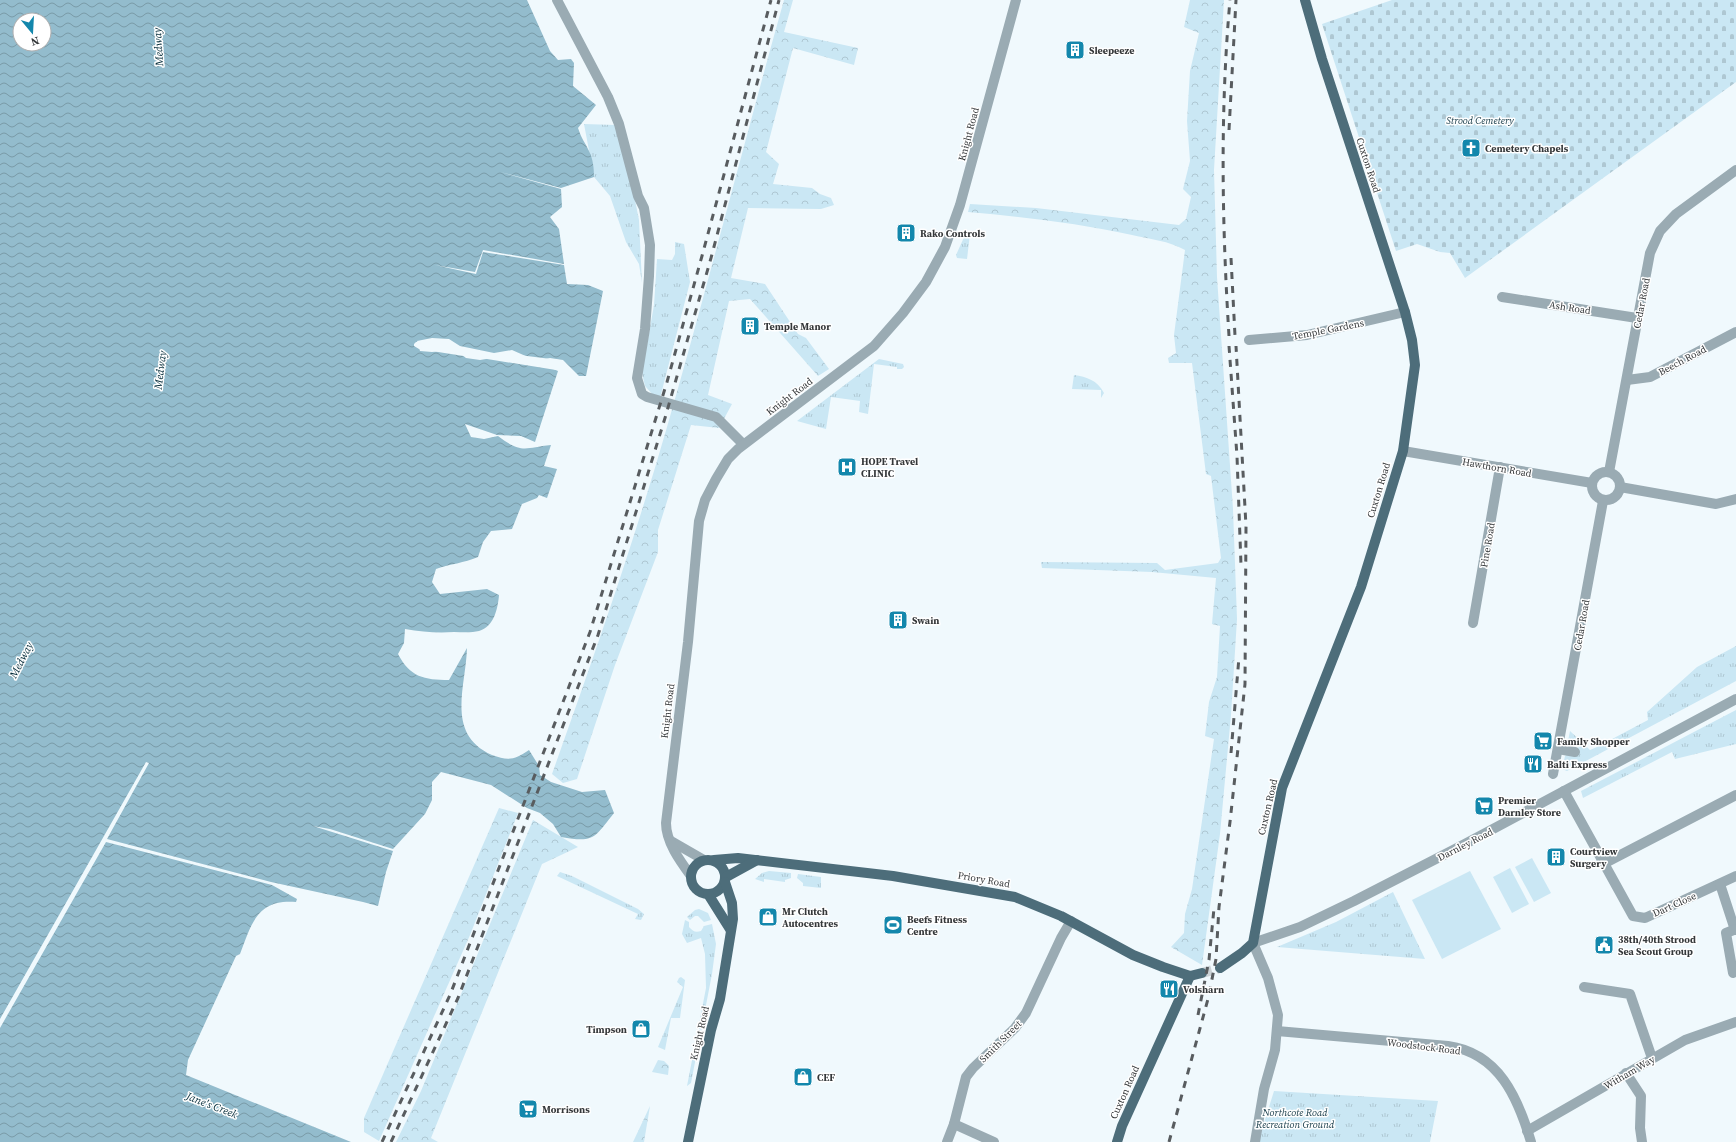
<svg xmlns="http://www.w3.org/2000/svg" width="1736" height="1142" font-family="'Source Serif 4',serif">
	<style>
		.grass { fill: url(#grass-tufts) }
		.forest { fill: url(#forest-crowns) }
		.cemetery { fill: url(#cemetery-stones) }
		.pitch { fill: #cae7f4 }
		.water { fill: url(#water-waves); fill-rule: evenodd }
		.pier { fill: #f0f9fd }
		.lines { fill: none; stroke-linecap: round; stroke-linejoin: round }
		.major-tunnel { stroke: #cbd2d6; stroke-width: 10; stroke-dasharray: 10 5; stroke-linecap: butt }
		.minor { stroke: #9aabb3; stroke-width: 10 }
		.major { stroke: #4d6d7a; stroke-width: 10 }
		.rail { stroke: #585c5f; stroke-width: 3; stroke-dasharray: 7 7; stroke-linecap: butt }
		.labels { text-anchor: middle; stroke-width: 3; stroke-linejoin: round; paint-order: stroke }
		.poi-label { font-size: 10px; font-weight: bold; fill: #35383a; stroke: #fff; text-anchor: start }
		.park-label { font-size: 10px; font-style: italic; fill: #133846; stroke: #fff }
		.street-label { font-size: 10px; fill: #35383a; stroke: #fff }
		.water-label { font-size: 11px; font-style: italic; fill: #072e3b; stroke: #fff }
	</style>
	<defs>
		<pattern id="grass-tufts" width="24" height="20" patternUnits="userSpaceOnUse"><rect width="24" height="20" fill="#cae7f4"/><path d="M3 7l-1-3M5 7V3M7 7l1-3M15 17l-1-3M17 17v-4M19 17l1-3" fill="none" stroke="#aec7d2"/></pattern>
		<pattern id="forest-crowns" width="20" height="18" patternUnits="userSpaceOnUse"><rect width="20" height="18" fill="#cae7f4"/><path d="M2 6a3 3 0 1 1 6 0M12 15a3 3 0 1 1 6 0" fill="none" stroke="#aec7d2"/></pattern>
		<pattern id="cemetery-stones" width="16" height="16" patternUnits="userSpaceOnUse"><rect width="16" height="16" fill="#cae7f4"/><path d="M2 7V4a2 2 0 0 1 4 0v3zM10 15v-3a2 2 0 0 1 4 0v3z" fill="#aec7d2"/></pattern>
		<pattern id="water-waves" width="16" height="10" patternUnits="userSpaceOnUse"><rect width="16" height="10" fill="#93bccd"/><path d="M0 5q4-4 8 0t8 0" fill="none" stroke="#799aa7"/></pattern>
	</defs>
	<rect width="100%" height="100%" fill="#f0f9fd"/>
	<g class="grass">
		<path d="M584 124 615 125 632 185 639 220 642 283 639 264 626 242 610 196 594 177Z"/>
		<path d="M966 233 970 234 967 259 957 258 956 255Z"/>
		<path d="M675 242 684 244 690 282 660 398 653 395 645 386 642 373 654 305 657 259 672 260 675 254Z"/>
		<path d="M879 359 903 364 904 367 902 369H897V367L874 364 868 414 859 412 860 401 831 397 826 429 797 421Z"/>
		<path d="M1074 375C1087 377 1097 380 1104 393L1101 398V390L1072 389Z"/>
		<path d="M1736 646V681L1567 771 1562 769 1565 756 1568 753 1576 754 1579 746 1568 741 1570 731 1590 750 1597 747 1648 720 1647 712 1697 667Z"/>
		<path d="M1736 710V744L1675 759 1672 752 1583 798 1581 791Z"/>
		<path d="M769 871 791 873V878L785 880V882L764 879V882L755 879 762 873Z"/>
		<path d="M560 872 572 876 638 909 644 914 641 920 635 919 638 914 557 876Z"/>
		<path d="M798 874 821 877V888L803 886V883L797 878Z"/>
		<path d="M1393 892 1425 959 1277 947 1336 922Z"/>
		<path d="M699 909 708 913 711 920 704 922 698 916H695L690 920 687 917 695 910Z"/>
		<path d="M685 920 689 922V927C693 931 695 933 701 931L704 926 712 924 716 944 712 974 691 1083 687 1086 706 988 705 954 701 938 687 943 682 934Z"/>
		<path d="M681 977 685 980 680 1018H671L665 1050 658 1047 683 987 677 982 679 978Z"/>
		<path d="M1274 1091 1438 1101 1430 1142H1258Z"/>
	</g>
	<g class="forest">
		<path d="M784 0H793L784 32 858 48 854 65 793 48 766 152 779 164 773 184 812 188 820 194 831 198 834 205 821 209 748 208 731 278 765 284 798 334 806 338 829 369 818 376 750 299 729 301 708 395 732 404 719 428 691 425 658 530V552L615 665 577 779 563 783 552 774C593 659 633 545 667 427 708 285 744 142 784 0Z"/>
		<path d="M1190 0H1224L1214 170 1217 277 1233 509 1237 619 1231 715 1220 834 1202 965 1171 947 1184 933 1185 914 1192 889 1214 739 1205 736 1209 702 1217 677 1220 626 1212 624 1216 578 1152 572 1042 568 1041 562 1157 563 1165 570 1218 563 1221 558 1211 476 1206 474 1192 363H1169L1168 358 1176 353 1174 335 1185 250C1169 241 1150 239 1132 235 1078 223 1024 217 968 212L970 204 1036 208 1179 225 1186 219 1191 197 1183 189 1190 161 1187 121 1190 71 1199 33 1184 27Z"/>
		<path d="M499 808 518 813 470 935 379 1141 364 1132V1118Z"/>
		<path d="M533 820 578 847 542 864 431 1138 438 1142H396L421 1091Z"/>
		<path d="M658 1060 664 1061 669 1066 668 1075 652 1072Z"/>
		<path d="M650 1106 644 1142H633Z"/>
	</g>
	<path class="cemetery" d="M1392 0H1736V82L1465 278 1450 253 1440 252 1417 244 1396 251 1322 24Z"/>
	<g class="pitch">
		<path d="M1532 858 1551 893 1534 902 1515 867Z"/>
		<path d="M1510 868 1529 904 1512 913 1493 877Z"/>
		<path d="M1470 871 1501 929 1442 959 1412 900Z"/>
	</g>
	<g class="water">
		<path d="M0 0H527L550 51 558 60 571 59 574 63 573 86 596 105 578 128C582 140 585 142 589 151 593 159 594 168 594 177L561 188 500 172 561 189 562 207 550 217 559 229 564 264 483 250 475 272 435 265 476 274 483 252 564 265 567 284 588 285 603 291 586 376H579L563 360 550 358 537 361 512 350 494 353 460 346 449 339 432 338 417 341 420 351 432 352 455 349 466 358 480 360 498 357 513 362H537L558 371 535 442 521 436 497 435 465 424 471 437 484 439 498 436C522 454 524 448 551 445L544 466 557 469 547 498 539 495 537 498 522 504 512 529 491 531 483 542 478 557C464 563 450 564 436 569L432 582 440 594 487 589 499 595C498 608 494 627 479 631 471 633 462 632 454 632 437 633 422 632 405 629L404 643 398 654C410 677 424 680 449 680L467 648C466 687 445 734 492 755 508 761 515 760 529 750L539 766 540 775 551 782 582 792 605 790 614 813C594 838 595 843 561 837L553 824 540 813 527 808 491 785 441 772 432 782V800L425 814 393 849 330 829 313 826 393 851 386 872 378 906 363 902 271 882 107 839 149 763 146 762 0 1019ZM20 20H44V44H20Z"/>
		<path d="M106 842 272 885 297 899 296 902C257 899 252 923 240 954L236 956 188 1060 186 1075 351 1142H0V1028Z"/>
	</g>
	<g class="pier">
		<path d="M416 342H420L422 349 432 350 455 347 466 356 470 357 419 349 414 346V344Z"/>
		<path d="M498 355 513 360H530L519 355 559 360 542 362 556 368V370L481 358Z"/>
	</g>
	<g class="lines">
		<path class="major-tunnel" d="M1202 973 1220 968"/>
		<g class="minor">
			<path d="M557 0 608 97 619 124 638 196 644 208 650 245 649 276 645 329 637 378 642 394 647 397 716 417 743 444"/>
			<path d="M1502 297 1637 318"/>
			<path d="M1249 340 1307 335 1405 312"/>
			<path d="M1627 380 1650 377 1736 332"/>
			<path d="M1403 451 1592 483"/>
			<circle cx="1606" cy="486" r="14"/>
			<path d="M1609 472 1650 253 1660 231 1676 214 1736 170"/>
			<path d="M1620 487 1716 504 1736 499"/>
			<path d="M1473 623 1500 467"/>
			<path d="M1558 749 1575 752"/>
			<path d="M1553 774 1603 501"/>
			<path d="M1564 791 1633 916 1645 918 1736 876"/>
			<path d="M671 841 704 860"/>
			<path d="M1605 863 1736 795"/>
			<path d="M691 876C680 861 666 842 666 823L688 642 699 521 705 500 716 479 728 459 738 449 874 346 903 313 926 282 945 247 960 205 1016 0"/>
			<path d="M1720 884 1735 930"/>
			<path d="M1733 973 1726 933 1736 929"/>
			<path d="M1584 987 1630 994 1652 1058"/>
			<path d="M1277 1031 1448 1046C1499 1053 1518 1098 1531 1142"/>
			<path d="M1626 1073 1641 1096 1640 1128 1642 1142"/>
			<path d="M954 1124 994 1142"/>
			<path d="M1527 1131 1685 1040 1736 1022"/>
			<path d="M947 1142 954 1124 966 1077 973 1068 1015 1028 1026 1013 1061 938 1071 921"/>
			<path d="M1255 1142 1264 1089 1275 1050 1278 1015 1268 978 1253 943 1300 927 1354 901 1463 845 1736 699"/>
		</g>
		<g class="major">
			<circle cx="708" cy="877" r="17"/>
			<path d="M714 860 738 858 893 876 1015 897 1061 916 1133 955 1163 967 1190 976 1202 973"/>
			<path d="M726 877 757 860"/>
			<path d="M708 894 730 929"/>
			<path d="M1220 968 1242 953 1253 943 1282 788 1361 587 1403 451 1415 365 1412 340 1405 312 1322 59 1305 0"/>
			<path d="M688 1142 711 1030 720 999 733 919 732 903 725 882"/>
			<path d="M1117 1142 1122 1126 1190 976"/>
		</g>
		<g class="rail">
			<path d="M1229 130 1236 0"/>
			<path d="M1231 258 1235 336"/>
			<path d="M1229 336C1222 224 1220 112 1230 0"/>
			<path d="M1229 346 1237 456 1241 565"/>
			<path d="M1231 753 1239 657"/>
			<path d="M1198 1015 1209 960 1214 908"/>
			<path d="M382 1142 450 995 590 632 667 382 702 256 771 0"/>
			<path d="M391 1142 458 998 598 635 665 418 711 258 779 0"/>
			<path d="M1169 1142 1208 999 1216 959 1219 907 1230 822 1245 684 1246 526 1236 346"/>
		</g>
	</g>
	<defs>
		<symbol id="building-square" viewBox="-11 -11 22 22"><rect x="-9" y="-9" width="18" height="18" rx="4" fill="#1387ac" stroke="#fff"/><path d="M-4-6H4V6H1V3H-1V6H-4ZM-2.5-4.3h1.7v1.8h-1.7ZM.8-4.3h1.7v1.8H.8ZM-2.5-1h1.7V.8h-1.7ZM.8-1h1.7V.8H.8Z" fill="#fff"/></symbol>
		<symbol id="church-square" viewBox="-11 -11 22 22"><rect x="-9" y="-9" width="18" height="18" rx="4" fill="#1387ac" stroke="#fff"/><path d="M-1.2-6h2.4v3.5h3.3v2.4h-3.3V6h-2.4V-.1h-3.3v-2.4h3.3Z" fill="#fff"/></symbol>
		<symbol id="hospital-square" viewBox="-11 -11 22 22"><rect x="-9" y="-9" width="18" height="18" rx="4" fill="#1387ac" stroke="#fff"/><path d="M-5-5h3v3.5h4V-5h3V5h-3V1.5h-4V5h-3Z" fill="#fff"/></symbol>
		<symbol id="supermarket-square" viewBox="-11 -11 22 22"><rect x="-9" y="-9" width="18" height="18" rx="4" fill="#1387ac" stroke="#fff"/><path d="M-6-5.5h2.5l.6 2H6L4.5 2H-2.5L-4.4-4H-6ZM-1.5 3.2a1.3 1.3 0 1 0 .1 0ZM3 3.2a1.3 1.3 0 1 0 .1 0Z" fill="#fff"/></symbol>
		<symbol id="restaurant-square" viewBox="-11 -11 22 22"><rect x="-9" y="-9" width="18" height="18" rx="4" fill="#1387ac" stroke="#fff"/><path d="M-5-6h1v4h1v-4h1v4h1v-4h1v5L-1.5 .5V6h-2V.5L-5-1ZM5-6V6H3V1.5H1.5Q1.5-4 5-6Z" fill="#fff"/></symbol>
		<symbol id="shop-square" viewBox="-11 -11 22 22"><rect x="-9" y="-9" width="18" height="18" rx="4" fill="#1387ac" stroke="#fff"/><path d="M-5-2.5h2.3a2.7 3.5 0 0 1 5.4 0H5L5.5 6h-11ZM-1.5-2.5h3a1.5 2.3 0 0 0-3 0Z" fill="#fff"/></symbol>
		<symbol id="stadium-square" viewBox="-11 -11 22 22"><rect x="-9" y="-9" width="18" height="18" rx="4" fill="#1387ac" stroke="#fff"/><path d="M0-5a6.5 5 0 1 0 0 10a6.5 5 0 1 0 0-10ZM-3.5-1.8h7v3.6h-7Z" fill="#fff"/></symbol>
		<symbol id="civic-square" viewBox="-11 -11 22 22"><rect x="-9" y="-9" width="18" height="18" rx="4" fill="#1387ac" stroke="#fff"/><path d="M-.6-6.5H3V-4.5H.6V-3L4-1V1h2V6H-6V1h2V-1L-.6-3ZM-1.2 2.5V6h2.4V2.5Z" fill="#fff"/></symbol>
	</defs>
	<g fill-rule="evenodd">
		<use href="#building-square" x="1064" y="39" width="22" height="22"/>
		<use href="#church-square" x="1460" y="137" width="22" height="22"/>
		<use href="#building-square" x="895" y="222" width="22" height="22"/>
		<use href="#building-square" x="739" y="315" width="22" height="22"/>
		<use href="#hospital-square" x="836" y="456" width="22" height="22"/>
		<use href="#building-square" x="887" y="609" width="22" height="22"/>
		<use href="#supermarket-square" x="1532" y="730" width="22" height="22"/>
		<use href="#restaurant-square" x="1522" y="753" width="22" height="22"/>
		<use href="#supermarket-square" x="1473" y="795" width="22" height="22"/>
		<use href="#building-square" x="1545" y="846" width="22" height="22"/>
		<use href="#shop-square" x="757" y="906" width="22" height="22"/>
		<use href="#stadium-square" x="882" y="914" width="22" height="22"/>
		<use href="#civic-square" x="1593" y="934" width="22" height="22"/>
		<use href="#restaurant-square" x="1158" y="978" width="22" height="22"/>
		<use href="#shop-square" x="630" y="1018" width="22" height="22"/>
		<use href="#shop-square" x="792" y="1066" width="22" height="22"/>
		<use href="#supermarket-square" x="517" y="1098" width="22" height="22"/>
	</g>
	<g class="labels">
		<g class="poi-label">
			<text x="1089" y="54">Sleepeeze</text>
			<text x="1485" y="152">Cemetery Chapels</text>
			<text x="920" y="237">Rako Controls</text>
			<text x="764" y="330">Temple Manor</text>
			<text x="861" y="465">HOPE Travel<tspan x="861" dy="12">CLINIC</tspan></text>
			<text x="912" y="624">Swain</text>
			<text x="1557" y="745">Family Shopper</text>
			<text x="1547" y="768">Balti Express</text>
			<text x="1498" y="804">Premier<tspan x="1498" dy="12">Darnley Store</tspan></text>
			<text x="1570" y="855">Courtview<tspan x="1570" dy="12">Surgery</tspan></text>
			<text x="782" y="915">Mr Clutch<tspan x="782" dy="12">Autocentres</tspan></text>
			<text x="907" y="923">Beefs Fitness<tspan x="907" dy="12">Centre</tspan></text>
			<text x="1618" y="943">38th/40th Strood<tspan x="1618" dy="12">Sea Scout Group</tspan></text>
			<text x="1183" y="993">Volsharn</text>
			<text x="627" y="1033" text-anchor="end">Timpson</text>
			<text x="817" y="1081">CEF</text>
			<text x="542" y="1113">Morrisons</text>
		</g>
		<g class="park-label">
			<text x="1480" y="124">Strood Cemetery</text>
			<text x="1295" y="1116">Northcote Road<tspan x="1295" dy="12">Recreation Ground</tspan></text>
		</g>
		<g class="street-label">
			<text transform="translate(968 134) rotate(-75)" y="4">Knight Road</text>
			<text transform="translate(1369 165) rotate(72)" y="4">Cuxton Road</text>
			<text transform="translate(1641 303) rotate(-79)" y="4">Cedar Road</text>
			<text transform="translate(1570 307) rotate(9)" y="4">Ash Road</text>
			<text transform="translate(1328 329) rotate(-11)" y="4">Temple Gardens</text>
			<text transform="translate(1682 360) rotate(-28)" y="4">Beech Road</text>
			<text transform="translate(789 396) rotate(-37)" y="4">Knight Road</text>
			<text transform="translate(1497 467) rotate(10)" y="4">Hawthorn Road</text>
			<text transform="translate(1378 490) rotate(-73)" y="4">Cuxton Road</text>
			<text transform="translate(1487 545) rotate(-80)" y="4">Pine Road</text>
			<text transform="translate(1581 625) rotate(-80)" y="4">Cedar Road</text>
			<text transform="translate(667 711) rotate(-83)" y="4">Knight Road</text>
			<text transform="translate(1267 807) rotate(-77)" y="4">Cuxton Road</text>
			<text transform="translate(1465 844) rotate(-27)" y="4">Darnley Road</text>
			<text transform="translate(984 879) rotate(10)" y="4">Priory Road</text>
			<text transform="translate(1674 904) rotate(-24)" y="4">Dart Close</text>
			<text transform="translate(699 1033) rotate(-77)" y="4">Knight Road</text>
			<text transform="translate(1000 1041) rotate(-45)" y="4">Smith Street</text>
			<text transform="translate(1424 1046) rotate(7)" y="4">Woodstock Road</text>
			<text transform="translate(1629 1072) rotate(-30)" y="4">Witham Way</text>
			<text transform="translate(1124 1092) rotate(-66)" y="4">Cuxton Road</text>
		</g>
		<g class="water-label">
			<text transform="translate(158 47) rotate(-94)" y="4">Medway</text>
			<text transform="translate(160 370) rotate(-83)" y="4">Medway</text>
			<text transform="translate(21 660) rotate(-63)" y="4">Medway</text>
			<text transform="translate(212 1105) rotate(21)" y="4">Jane's Creek</text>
		</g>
	</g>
	<g transform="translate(32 32) rotate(162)"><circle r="19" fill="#ffffff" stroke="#aeafb0"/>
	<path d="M0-3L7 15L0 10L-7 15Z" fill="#1387ac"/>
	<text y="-6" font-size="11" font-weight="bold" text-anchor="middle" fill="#35383a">N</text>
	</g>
</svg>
